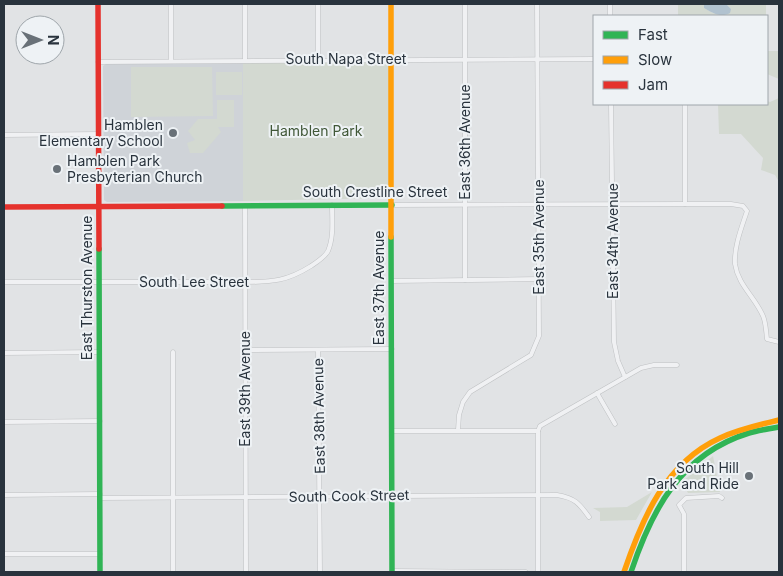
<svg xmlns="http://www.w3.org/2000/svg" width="783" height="576" font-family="Inter,sans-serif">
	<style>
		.built { fill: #cfd3d8 }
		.green { fill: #d3d9d1 }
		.water { fill: #b1c2cf }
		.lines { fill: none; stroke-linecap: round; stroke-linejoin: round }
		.street-casing { stroke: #bfc1c3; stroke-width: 5 }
		.street { stroke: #f0f1f3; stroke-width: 4 }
		.fast { stroke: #30b455; stroke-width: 5.5 }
		.slow { stroke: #ff9f0a; stroke-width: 5.5 }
		.jam { stroke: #e5322d; stroke-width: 5.5 }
		.poi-dot { fill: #697178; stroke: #eef2f5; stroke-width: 2 }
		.labels { text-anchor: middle; stroke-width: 4; stroke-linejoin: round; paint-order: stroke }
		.street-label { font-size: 14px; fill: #29333d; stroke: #eef2f5 }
		.poi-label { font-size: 14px; fill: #29333d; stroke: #eef2f5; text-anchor: end }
		.park-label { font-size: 14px; fill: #415838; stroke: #eef2f5 }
	</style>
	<rect width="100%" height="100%" fill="#e1e3e5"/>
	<path class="built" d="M243 63V201L107 202 104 200 103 66 106 64Z"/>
	<g class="green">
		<path d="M678 4H704V8L713 13 731 9 726 4H766V16H678Z"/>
		<path d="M767 51H779V79L767 74Z"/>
		<path d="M385 62 389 63V196L388 198 243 201V63Z"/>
		<path d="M131 67H212L213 116 131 117Z"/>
		<rect x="216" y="72" width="26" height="23"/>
		<path d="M779 98V182L775 175 761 170 763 158 741 134H719L718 104H767V101L770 102Z"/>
		<path d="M217 100H234V127H218L221 132 203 153H190L187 143 195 140 188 131 198 119H217Z"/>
		<path d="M713 456 720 492 688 493 682 482Z"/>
		<path d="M652 492 636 520 600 521V512L593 508 627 507Z"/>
	</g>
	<path class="water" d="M704 4H726L731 9 730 13C721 18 712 13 704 8Z"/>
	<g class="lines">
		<defs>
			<g id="street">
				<path d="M245 4V60"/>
				<path d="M610 4V16"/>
				<path d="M318 59V4"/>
				<path d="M171 61V4"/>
				<path d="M98 62 594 59"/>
				<path d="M611 104 614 342 618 361 625 377"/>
				<path d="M685 104V204"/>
				<path d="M4 135 98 134"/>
				<path d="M392 205 685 204H731L743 206 747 211 746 214C741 229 734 247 735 264 738 285 755 297 763 316 766 323 766 331 767 339L779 342"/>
				<path d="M245 206 246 572"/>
				<path d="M465 280V4"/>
				<path d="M392 281 539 279"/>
				<path d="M4 282H245C273 282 287 281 311 266 317 262 325 257 328 251 334 237 332 220 332 205"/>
				<path d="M245 350 392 349"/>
				<path d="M318 350 320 572"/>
				<path d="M173 352V572"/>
				<path d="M4 353 99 352"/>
				<path d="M597 393 615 424"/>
				<path d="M4 422 100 421"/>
				<path d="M458 430 459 415 463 402 470 392 531 355 539 336 537 4"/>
				<path d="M392 431H538L540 426 641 368 654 365H677"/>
				<path d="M4 495 100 494"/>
				<path d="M100 498 557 495C575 498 579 503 589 517"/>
				<path d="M4 554H100"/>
				<path d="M392 571 526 572"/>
				<path d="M538 572V431"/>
				<path d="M684 572V514L679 505 686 498 719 496 722 498"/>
			</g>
		</defs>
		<use href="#street" class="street-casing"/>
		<use href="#street" class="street"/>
		<g class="fast">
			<path d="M222 206 392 205"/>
			<path d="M391 237 392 572"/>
			<path d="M99 249 100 572"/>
			<path d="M631 572C652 509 681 454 749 433 759 430 769 429 779 427"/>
		</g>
		<g class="slow">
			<path d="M391 4V237"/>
			<path d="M624 572C642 519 665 463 720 438 739 429 759 425 779 420"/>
		</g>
		<g class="jam">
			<path d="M98 4 99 249"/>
			<path d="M4 207 222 206"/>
		</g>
	</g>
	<g class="poi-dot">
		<circle cx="173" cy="133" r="5"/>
		<circle cx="57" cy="169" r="5"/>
		<circle cx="749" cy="476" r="5"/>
	</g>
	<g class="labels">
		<g class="street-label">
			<text x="346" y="64">South Napa Street</text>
			<text transform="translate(465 142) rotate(-90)" y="5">East 36th Avenue</text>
			<text x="375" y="197">South Crestline Street</text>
			<text transform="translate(539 237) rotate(-90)" y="5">East 35th Avenue</text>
			<text transform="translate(613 241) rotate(-90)" y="5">East 34th Avenue</text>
			<text x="194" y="287">South Lee Street</text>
			<text transform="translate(87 288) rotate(-90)" y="5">East Thurston Avenue</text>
			<text transform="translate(379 288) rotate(-90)" y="5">East 37th Avenue</text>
			<text transform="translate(245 389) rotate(-90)" y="5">East 39th Avenue</text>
			<text transform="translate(319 416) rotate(-91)" y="5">East 38th Avenue</text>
			<text transform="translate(349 496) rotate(-1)" y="5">South Cook Street</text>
		</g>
		<g class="poi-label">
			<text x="163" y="130">Hamblen<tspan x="163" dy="16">Elementary School</tspan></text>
			<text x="67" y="166" text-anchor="start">Hamblen Park<tspan x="67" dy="16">Presbyterian Church</tspan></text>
			<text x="739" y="473">South Hill<tspan x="739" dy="16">Park and Ride</tspan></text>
		</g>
		<g class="park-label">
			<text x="316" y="136">Hamblen Park</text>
		</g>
	</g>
	<rect width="783" height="576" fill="none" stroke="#29333d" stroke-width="10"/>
	<rect x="593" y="15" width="175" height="90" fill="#eef2f5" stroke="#9fa6ab"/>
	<rect x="603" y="31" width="25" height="8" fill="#30b455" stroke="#9fa6ab"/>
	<text x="638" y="40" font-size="15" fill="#29333d">Fast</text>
	<rect x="603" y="56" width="25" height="8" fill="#ff9f0a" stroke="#9fa6ab"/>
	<text x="638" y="65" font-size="15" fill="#29333d">Slow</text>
	<rect x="603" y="81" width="25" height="8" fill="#e5322d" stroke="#9fa6ab"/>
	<text x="638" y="90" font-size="15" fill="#29333d">Jam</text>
	<g transform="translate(40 40) rotate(90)"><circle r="24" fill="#eef2f5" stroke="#9fa6ab"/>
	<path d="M0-4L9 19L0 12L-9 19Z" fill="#697178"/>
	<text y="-8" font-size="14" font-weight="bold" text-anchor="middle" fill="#29333d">N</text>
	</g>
</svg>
